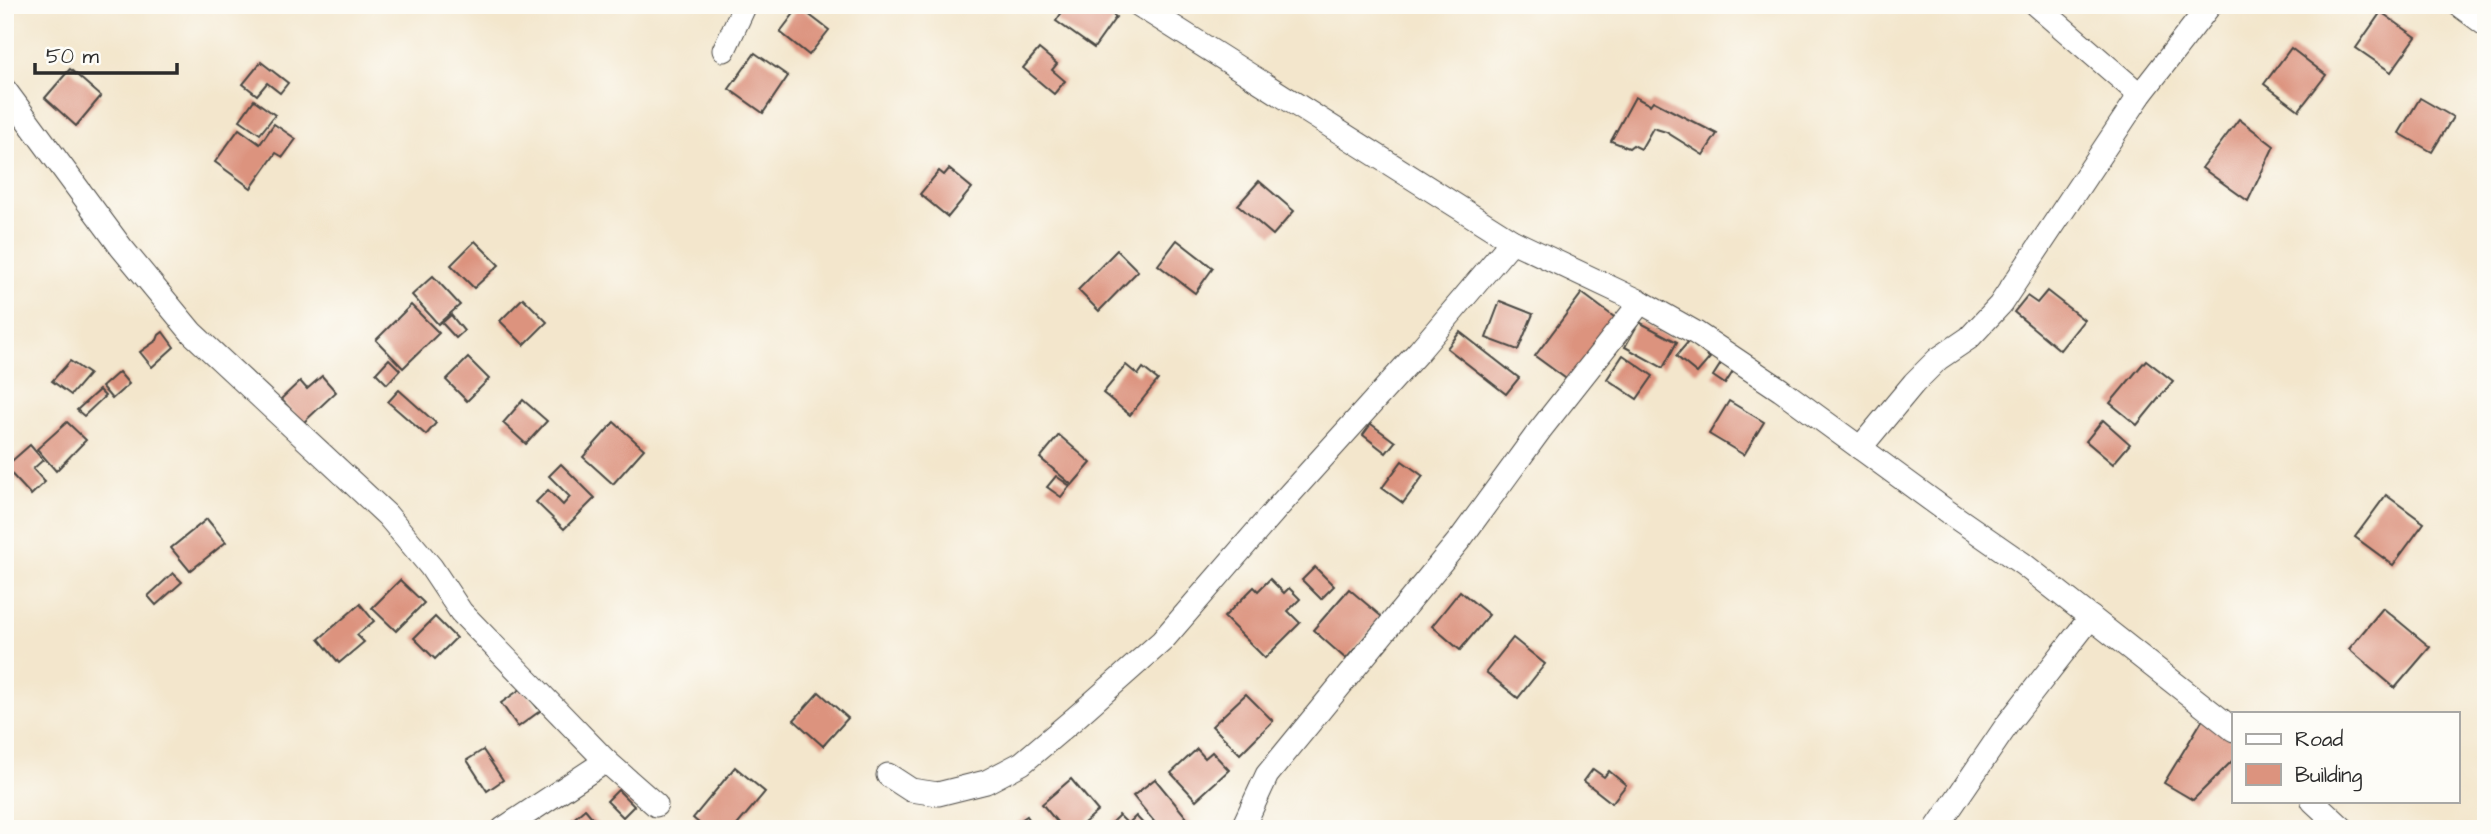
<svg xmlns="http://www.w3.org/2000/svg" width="2491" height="834" font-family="'Architects Daughter',sans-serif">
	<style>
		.building { fill: #dc937e }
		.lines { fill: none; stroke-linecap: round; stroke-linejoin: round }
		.street-casing { stroke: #494743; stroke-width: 25 }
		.street { stroke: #fff; stroke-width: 23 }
	</style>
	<rect width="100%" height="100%" fill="#fdfcf7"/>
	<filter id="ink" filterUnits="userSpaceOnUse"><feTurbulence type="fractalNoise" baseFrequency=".0143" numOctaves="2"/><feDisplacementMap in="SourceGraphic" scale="14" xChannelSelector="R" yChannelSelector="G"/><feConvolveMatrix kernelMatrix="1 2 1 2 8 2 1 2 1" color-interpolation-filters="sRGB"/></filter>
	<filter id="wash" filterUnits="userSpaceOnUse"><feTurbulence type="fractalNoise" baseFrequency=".00686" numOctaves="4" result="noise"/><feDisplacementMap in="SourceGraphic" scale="28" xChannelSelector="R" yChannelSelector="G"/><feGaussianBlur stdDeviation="1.57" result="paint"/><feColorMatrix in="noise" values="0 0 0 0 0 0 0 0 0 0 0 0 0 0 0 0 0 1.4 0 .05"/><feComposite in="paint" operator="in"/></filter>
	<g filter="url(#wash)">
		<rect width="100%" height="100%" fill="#f3e6cc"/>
		<g id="blocks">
			<g class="building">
				<path d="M1067 5H1099L1116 17 1094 48 1056 21Z"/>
				<path d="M799 7 829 30 809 55 780 32Z"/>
				<path d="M2381 12 2416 37 2391 72 2356 48Z"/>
				<path d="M2291 48 2326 75 2299 110 2264 84Z"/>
				<path d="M1039 49 1057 64 1052 70 1065 81 1054 94 1023 68Z"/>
				<path d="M755 53 788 76 763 113 729 89Z"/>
				<path d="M261 62 288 83 280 93 267 83 257 95 243 84Z"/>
				<path d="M70 69 101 96 76 126 45 98Z"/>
				<path d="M1635 97 1650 105 1653 101 1717 134 1703 155 1666 132 1653 128 1641 149 1633 145 1629 148 1611 141Z"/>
				<path d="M2420 98 2453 117 2432 152 2399 133Z"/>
				<path d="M254 100 275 115 260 134 240 120Z"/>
				<path d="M2239 119 2274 146 2248 201 2202 168Z"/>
				<path d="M274 124 296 139 283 157 276 153 251 188 215 162 239 129 260 144Z"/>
				<path d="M949 169 972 188 948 217 920 194 939 171 944 175Z"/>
				<path d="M1259 181 1294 211 1273 235 1238 205Z"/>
				<path d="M1177 240 1213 268 1195 293 1158 265Z"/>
				<path d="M475 241 499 265 474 288 451 265Z"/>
				<path d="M1117 250 1138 271 1099 311 1078 290Z"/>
				<path d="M433 276 460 305 438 324 412 295Z"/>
				<path d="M2047 291 2084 320 2060 350 2014 312 2027 296 2037 303Z"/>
				<path d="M1582 293 1618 320 1572 383 1535 356Z"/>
				<path d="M523 298 547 322 524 345 500 321Z"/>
				<path d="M1500 301 1533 314 1518 350 1486 338Z"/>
				<path d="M411 305 439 333 403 368 376 340Z"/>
				<path d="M451 315 464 331 456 338 442 323Z"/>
				<path d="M1639 322 1677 342 1663 368 1625 347Z"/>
				<path d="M163 332 174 347 152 367 140 352 157 340 159 335Z"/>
				<path d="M1460 332 1519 378 1506 394 1447 348Z"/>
				<path d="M1689 341 1710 358 1697 373 1676 356Z"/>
				<path d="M1623 355 1653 376 1637 399 1607 379Z"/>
				<path d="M468 358 489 379 467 401 446 380Z"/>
				<path d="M389 359 400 370 387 384 376 373Z"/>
				<path d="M2146 360 2173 381 2137 425 2110 403Z"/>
				<path d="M70 361 89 374 71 395 52 381Z"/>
				<path d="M1722 362 1734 370 1725 384 1713 376Z"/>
				<path d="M1126 365 1138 375 1143 368 1158 380 1130 415 1103 393Z"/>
				<path d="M119 372 129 384 112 399 102 387Z"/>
				<path d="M322 376 336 392 303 423 281 399 300 381 307 389Z"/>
				<path d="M99 390 105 396 84 416 77 410Z"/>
				<path d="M399 390 436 423 426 435 388 402Z"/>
				<path d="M523 400 547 421 526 444 503 423Z"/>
				<path d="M1729 401 1764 422 1744 455 1709 434Z"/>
				<path d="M2103 420 2130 444 2113 464 2086 441Z"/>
				<path d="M67 422 86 440 56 471 37 449Z"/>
				<path d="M614 422 644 449 613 484 583 457Z"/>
				<path d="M1371 424 1395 442 1386 453 1363 435Z"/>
				<path d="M1059 435 1091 463 1072 485 1040 458Z"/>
				<path d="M30 445 43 460 33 469 45 482 31 495 5 467Z"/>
				<path d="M1402 461 1423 476 1403 503 1382 488Z"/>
				<path d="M561 464 595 498 564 529 536 502 548 490 563 505 570 497 549 476Z"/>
				<path d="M1056 476 1070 486 1061 497 1047 487Z"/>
				<path d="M2386 495 2424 523 2393 565 2355 537Z"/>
				<path d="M207 519 226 542 190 571 171 548Z"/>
				<path d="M1315 567 1334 586 1321 599 1302 580Z"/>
				<path d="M173 573 182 582 156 605 148 596Z"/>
				<path d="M1270 579 1284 593 1289 588 1300 599 1288 611 1300 623 1265 658 1224 617 1254 587 1258 591Z"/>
				<path d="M400 580 424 603 396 631 372 608Z"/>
				<path d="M1349 589 1382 617 1346 659 1313 630Z"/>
				<path d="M1460 591 1489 615 1460 650 1432 626Z"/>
				<path d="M360 604 374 621 357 635 364 642 339 663 319 639Z"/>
				<path d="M2383 608 2430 647 2395 688 2349 649Z"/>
				<path d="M435 617 456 638 435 659 414 638Z"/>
				<path d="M1513 638 1545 664 1518 698 1486 672Z"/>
				<path d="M522 688 540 711 518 727 501 703Z"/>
				<path d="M819 692 848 718 823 746 794 720Z"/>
				<path d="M1246 694 1273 721 1240 754 1212 726Z"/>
				<path d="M2203 719 2234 742V759L2193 800 2164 783Z"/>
				<path d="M1197 749 1205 758 1212 752 1229 770 1196 800 1171 773Z"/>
				<path d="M483 750 503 780 487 791 467 760Z"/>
				<path d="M735 767 765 792 734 829H706L693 818Z"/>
				<path d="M1593 769 1604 777 1609 771 1626 785 1612 803 1584 781Z"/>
				<path d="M1071 779 1098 811 1077 829H1063L1042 804Z"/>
				<path d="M1155 779 1196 829H1160L1133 796Z"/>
				<path d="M618 790 634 806 623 817 607 801Z"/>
				<path d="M585 809 602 829H562Z"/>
				<path d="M1119 815 1128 824 1136 816 1148 829H1105Z"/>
				<path d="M1027 816 1036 829H1008Z"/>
			</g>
		</g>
	</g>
	<g filter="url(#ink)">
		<use href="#blocks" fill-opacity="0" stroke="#494743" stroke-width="2"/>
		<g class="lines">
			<defs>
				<g id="street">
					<path d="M1139 5 1512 241 1641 302 1696 333 1781 390 1948 512 2023 564 2234 730"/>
					<path d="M2036 5 2140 95"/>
					<path d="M2459 5 2486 25"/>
					<path d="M724 50 745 5"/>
					<path d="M5 90 121 247 192 333 387 515 431 567 461 612 606 761 503 829"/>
					<path d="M1860 448 1914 383 1938 359 1969 338 2000 305 2140 95 2210 5"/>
					<path d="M606 761 656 805"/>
					<path d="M888 775 911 790 938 794 986 782 1022 763 1074 719 1162 641 1278 507 1419 351 1512 241"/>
					<path d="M2313 801 2343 829"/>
					<path d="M1242 829 1267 775 1461 538 1540 430 1641 302"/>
					<path d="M1936 829 2009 722 2091 617"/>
				</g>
			</defs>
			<use href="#street" class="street-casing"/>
			<use href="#street" class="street"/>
		</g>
	</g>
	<rect width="2491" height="834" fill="none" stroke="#fdfcf7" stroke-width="28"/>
	<rect x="2232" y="712" width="228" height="91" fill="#fdfcf7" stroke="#a9a8a5" stroke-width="2"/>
	<rect x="2246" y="734" width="35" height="10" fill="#ffffff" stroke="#a9a8a5" stroke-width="2"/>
	<text x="2295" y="746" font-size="21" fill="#2b2b2b">Road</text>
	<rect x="2246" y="764" width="35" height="21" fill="#dc937e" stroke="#a9a8a5" stroke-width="2"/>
	<text x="2295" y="782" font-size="21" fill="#2b2b2b">Building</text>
	<path d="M35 63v10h142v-10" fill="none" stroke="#2b2b2b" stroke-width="3.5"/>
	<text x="46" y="63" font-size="21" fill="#2b2b2b" stroke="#fdfcf7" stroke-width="5" paint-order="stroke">50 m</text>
</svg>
